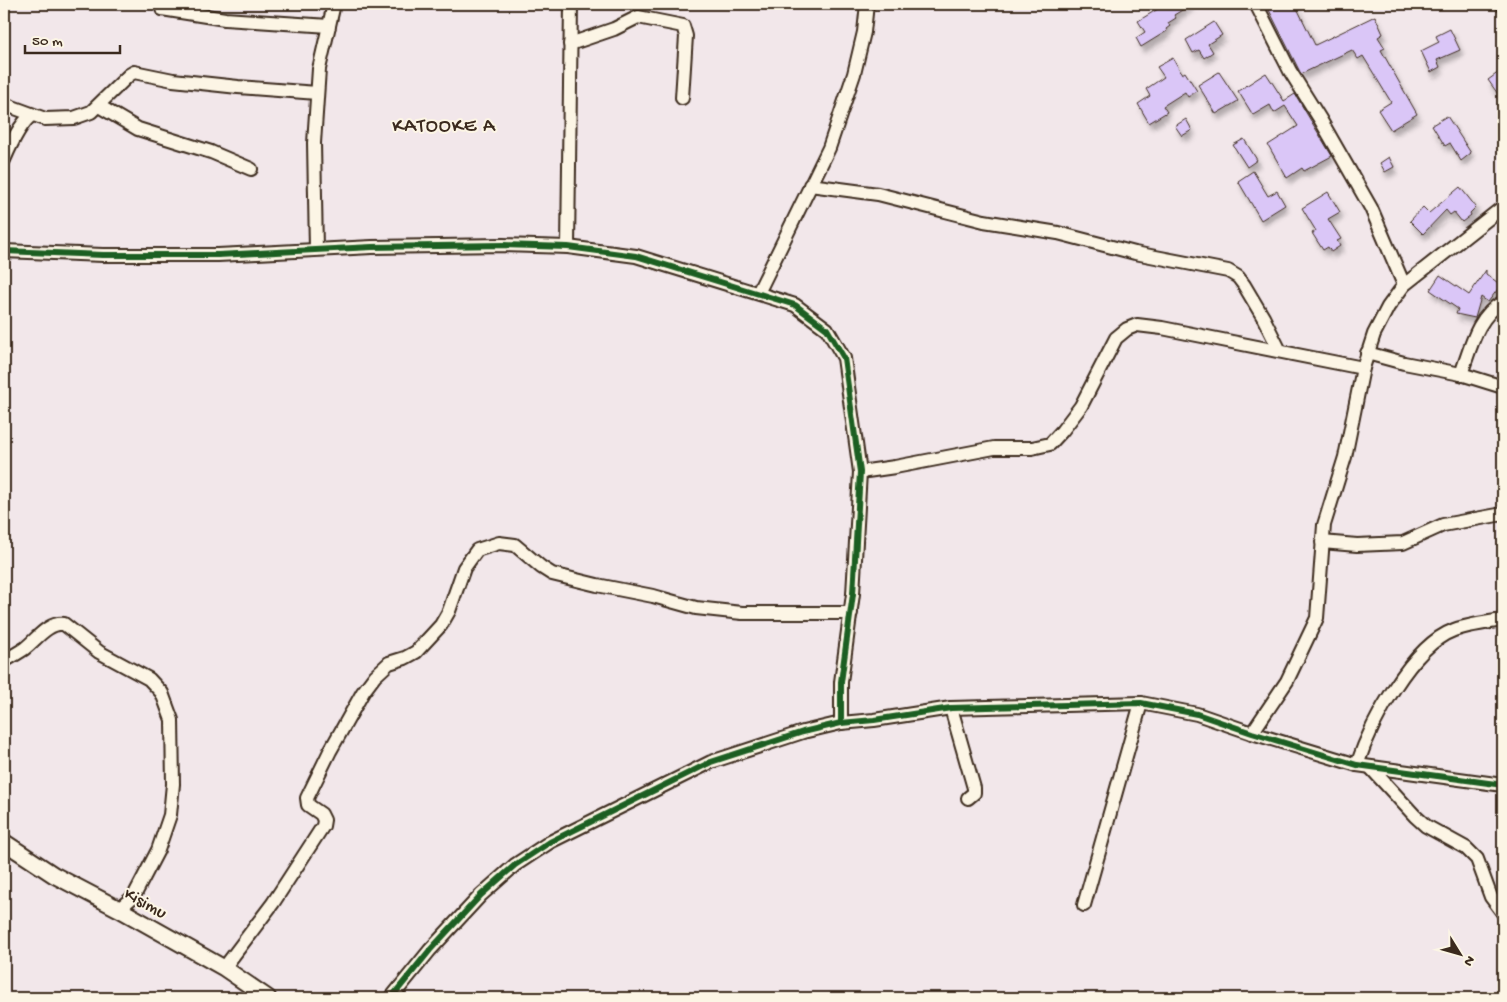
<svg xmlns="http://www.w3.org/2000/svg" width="1507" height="1002" font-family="'Gochi Hand',sans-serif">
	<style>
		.building { fill: #dac6f7; stroke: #3b2a1e; filter: url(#shadow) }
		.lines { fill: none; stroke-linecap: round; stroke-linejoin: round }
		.minor-casing { stroke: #3b2a1e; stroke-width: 16 }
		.tertiary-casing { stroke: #3b2a1e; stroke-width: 19 }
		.minor { stroke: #fcf5e5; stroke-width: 12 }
		.tertiary { stroke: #fcf5e5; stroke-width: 15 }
		.cycleway-casing { stroke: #fcf5e5; stroke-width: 9 }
		.cycleway { stroke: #1b5e20; stroke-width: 6 }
		.labels { text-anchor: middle; stroke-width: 4; stroke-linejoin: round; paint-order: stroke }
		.street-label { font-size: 18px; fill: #3b2a1e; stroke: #fcf5e5 }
		.quarter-label { font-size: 20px; letter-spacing: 1px; fill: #3b2a1e; stroke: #fcf5e5 }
	</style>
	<defs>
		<filter id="shadow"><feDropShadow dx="3" dy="5.5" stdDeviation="2.5" flood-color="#0004"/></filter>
	</defs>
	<rect width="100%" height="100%" fill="#f2e7ea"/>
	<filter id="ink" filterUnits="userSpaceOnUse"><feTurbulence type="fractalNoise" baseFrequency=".02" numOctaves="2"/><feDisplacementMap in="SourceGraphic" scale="10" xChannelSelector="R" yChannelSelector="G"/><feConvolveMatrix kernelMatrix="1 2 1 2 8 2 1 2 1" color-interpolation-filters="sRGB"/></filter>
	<g filter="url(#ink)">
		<g class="building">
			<path d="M1166 4H1192L1174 15 1176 18 1168 23 1170 26 1166 29 1167 31 1141 47 1136 38 1145 32 1138 21Z"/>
			<path d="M1266 4H1295L1315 45 1375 16 1383 34 1378 37 1385 48 1381 50 1417 114 1391 130 1378 110 1391 102 1363 56 1358 59 1352 50 1301 74Z"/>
			<path d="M1214 22 1222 35 1208 44 1213 52 1204 58 1199 50 1193 53 1186 40Z"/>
			<path d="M1450 29 1460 50 1437 60 1440 67 1431 72 1421 51 1439 42 1436 36Z"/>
			<path d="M1173 58 1182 74 1185 72 1197 91 1188 97 1185 92 1163 106 1167 112 1149 123 1138 104 1150 96 1146 89 1164 77 1157 67Z"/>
			<path d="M1503 69V101L1488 80Z"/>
			<path d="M1219 72 1238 101 1216 114 1198 85Z"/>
			<path d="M1266 73 1284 101 1295 94 1332 156 1304 171 1302 168 1287 178 1268 145 1298 126 1285 106 1274 113 1270 105 1253 115 1238 91Z"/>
			<path d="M1447 116 1471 153 1461 161 1450 143 1445 146 1432 125Z"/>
			<path d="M1186 119 1192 130 1182 136 1175 126Z"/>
			<path d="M1244 139 1257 160 1247 167 1233 145Z"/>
			<path d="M1389 157 1394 167 1385 172 1380 163Z"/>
			<path d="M1253 171 1268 196 1277 191 1285 205 1261 220 1238 181Z"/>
			<path d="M1460 187 1476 207 1470 213 1471 215 1462 222 1454 212 1450 215 1446 210 1423 234 1410 221 1423 207 1429 213Z"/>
			<path d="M1328 192 1340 212 1328 219 1341 239 1337 241 1340 246 1331 252 1328 247 1323 250 1312 233 1316 231 1302 208Z"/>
			<path d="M1486 270V274L1501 285 1488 302 1481 297 1475 318 1456 314 1458 309 1430 290 1440 275 1469 295Z"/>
		</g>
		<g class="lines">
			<defs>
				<g id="minor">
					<path d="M1256 4 1290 71 1320 119 1371 208 1404 285"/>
					<path d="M1502 4 1503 6"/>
					<path d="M162 9 225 19 329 26"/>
					<path d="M570 44 614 29 638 17 683 26 686 36 682 98"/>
					<path d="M4 104 45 119 74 118 91 112 129 75 134 72 173 80 238 87 317 93"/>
					<path d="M99 106 138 129 211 152 251 169"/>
					<path d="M4 160C10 146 20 123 32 115"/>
					<path d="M810 185 878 194 984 221 1058 233 1135 253 1228 271 1238 277 1244 285 1263 317 1280 351"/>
					<path d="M568 247 571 4"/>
					<path d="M316 249 314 143 319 69 334 4"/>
					<path d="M4 251 103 255H218L372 247 503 245 568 247 636 256 795 305 827 329 844 358 860 472 853 594 841 682V723"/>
					<path d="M758 293 829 148 854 74 864 32 867 4"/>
					<path d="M1367 353 1404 363 1461 374 1503 387"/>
					<path d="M1461 374C1471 347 1477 316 1503 302"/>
					<path d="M860 472 895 467 994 448H1032L1050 444 1062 431 1081 406 1116 338 1127 329 1137 325 1162 328 1363 368"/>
					<path d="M1322 542 1357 545 1403 543 1443 525 1503 514"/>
					<path d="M4 661C11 657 18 653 24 649 36 640 48 622 64 624L99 652 149 679 162 693 172 720 173 784 170 815 158 850 134 896 119 909"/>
					<path d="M951 708 974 788V793L968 798"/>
					<path d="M1252 733 1287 681 1317 618 1324 525 1345 457 1363 368 1374 334 1388 307 1404 285 1503 207"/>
					<path d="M1357 765C1371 723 1411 646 1454 630 1468 625 1489 622 1503 620"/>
					<path d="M1370 767 1415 816 1426 826 1466 848 1477 859 1491 897 1503 913"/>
					<path d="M1084 905 1141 703"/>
					<path d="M224 968 273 903 323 826 324 820 321 814 308 805 307 798 330 751 363 692 375 676 389 663 405 658 416 652 441 625 449 611 464 568 477 550 499 543 515 545 541 567 552 574 597 585 653 596 696 608 742 613H851"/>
					<path d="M391 998 430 950 481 895 515 865 550 842 711 762 803 732 841 723 874 720 951 708 1141 703 1197 714 1252 733 1357 765 1503 785"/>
				</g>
				<path id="tertiary" d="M4 842 54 875 119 909 224 968 268 998"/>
			</defs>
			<use href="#minor" class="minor-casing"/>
			<use href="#tertiary" class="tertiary-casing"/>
			<use href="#minor" class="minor"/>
			<use href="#tertiary" class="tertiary"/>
			<defs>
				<g id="cycleway">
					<path d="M4 251 103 255H218L372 247 503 245 568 247 636 256 795 305 827 329 844 358 860 472 853 594 841 682V723"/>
					<path d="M391 998 430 950 481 895 515 865 550 842 711 762 803 732 841 723 874 720 951 708 1141 703 1197 714 1252 733 1357 765 1503 785"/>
				</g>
			</defs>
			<use href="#cycleway" class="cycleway-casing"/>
			<use href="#cycleway" class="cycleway"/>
		</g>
	</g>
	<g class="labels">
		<g class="street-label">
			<text transform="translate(146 902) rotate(29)" y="6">Kisimu</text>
		</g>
		<g class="quarter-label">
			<text x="444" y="131">KATOOKE A</text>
		</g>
	</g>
	<rect width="1507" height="1002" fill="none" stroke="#fcf5e5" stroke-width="20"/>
	<rect x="10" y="10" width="1487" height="982" fill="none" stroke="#3b2a1e" stroke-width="2" filter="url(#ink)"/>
	<g transform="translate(1460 954) rotate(127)" stroke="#fcf5e5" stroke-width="4" paint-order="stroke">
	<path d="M0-4L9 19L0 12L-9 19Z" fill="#3b2a1e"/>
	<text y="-8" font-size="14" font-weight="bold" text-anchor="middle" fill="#3b2a1e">N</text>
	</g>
	<path d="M25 45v8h95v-8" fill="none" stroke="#3b2a1e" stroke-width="2.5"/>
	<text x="32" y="45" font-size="15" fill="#3b2a1e" stroke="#fcf5e5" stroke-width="4" paint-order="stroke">50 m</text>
</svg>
